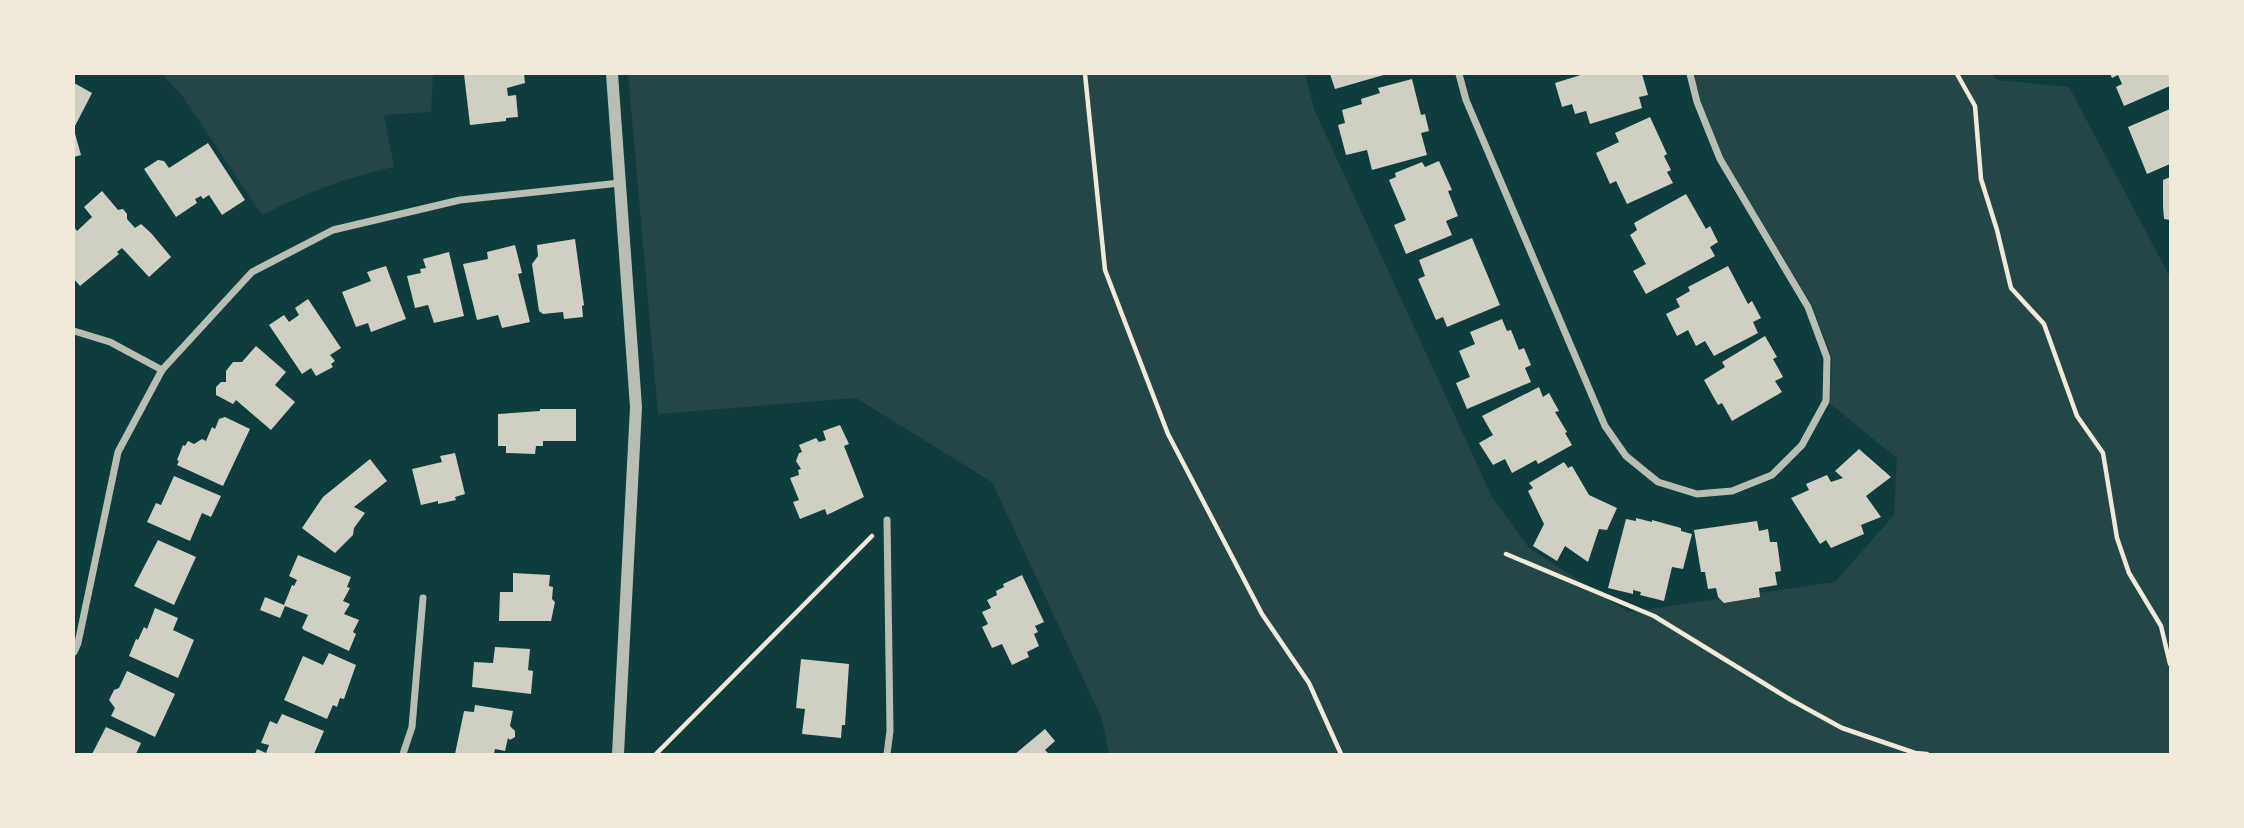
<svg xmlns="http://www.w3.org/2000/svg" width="2244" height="828" font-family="'IBM Plex Sans',sans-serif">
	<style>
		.green { fill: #244646 }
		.building { fill: #cfcfc3 }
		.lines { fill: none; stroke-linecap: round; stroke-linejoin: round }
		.path { stroke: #f1e9da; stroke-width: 4.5 }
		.minor { stroke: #b8beb3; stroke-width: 7 }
		.tertiary { stroke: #b8beb3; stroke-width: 12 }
	</style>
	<rect width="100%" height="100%" fill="#0f3d3e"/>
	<g class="green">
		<path d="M162 74H433L431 112 384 115 394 167C347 177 305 193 262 215L183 97Z"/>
		<path d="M628 74H1305L1314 109 1492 497 1529 548 1628 612 1835 582 1894 515 1897 458 1829 403 1832 358 1812 305 1723 158 1701 102 1693 74H1993L1997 80 2069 87 2170 277V754H1109L1102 719 992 482 856 398 658 414Z"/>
	</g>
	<g class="building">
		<path d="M464 74H524L525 83 507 88 508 96 516 95 518 117 506 118V121L470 125Z"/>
		<path d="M1330 74H1387L1335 89Z"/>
		<path d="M1584 74H1642L1648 95 1639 97 1642 108 1590 124 1586 111 1575 114 1572 104 1562 107 1555 83Z"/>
		<path d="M2110 74H2170V86L2124 106 2116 87 2122 84 2118 75 2112 78Z"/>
		<path d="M1412 79 1421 115 1425 114 1429 131 1421 133 1427 155 1372 170 1367 150 1346 155 1338 125 1345 123 1342 110 1362 104 1361 99 1380 93 1378 88Z"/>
		<path d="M74 83 92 93 74 128Z"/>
		<path d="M2170 109V164L2147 174 2128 127Z"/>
		<path d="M1650 117 1667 154 1664 156 1671 170 1667 172 1673 183 1627 204 1616 181 1610 184 1596 153 1619 142 1615 133Z"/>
		<path d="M74 130 81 155 74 157Z"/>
		<path d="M208 143 245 200 222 215 209 195 203 199 201 196 195 199 197 203 176 217 144 169 158 160 164 161 169 168Z"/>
		<path d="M1439 161 1452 190 1448 191 1458 216 1446 221 1452 235 1406 254 1394 225 1406 220 1389 180 1396 177 1395 173 1422 162 1425 167Z"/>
		<path d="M2170 177V220L2164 219 2163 206V180Z"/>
		<path d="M102 191 118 210 123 209 127 214V219L135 228 141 224 151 233 171 257 149 277 122 248 117 252 119 254 80 286 74 279V227L77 231 92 217 84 207Z"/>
		<path d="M1686 194 1706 229 1710 226 1718 242 1710 247 1715 256 1646 294 1633 271 1646 264 1630 235 1637 230 1634 223Z"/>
		<path d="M1472 238 1500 305 1447 327 1443 317 1436 320 1418 279 1425 276 1419 260Z"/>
		<path d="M575 239 584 305 582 306 583 317 564 319 563 312 543 314 539 311 532 264 538 256 537 245Z"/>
		<path d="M515 245 522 273 518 274 530 322 502 328 498 315 477 320 463 264 488 259 487 252Z"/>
		<path d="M449 252 464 316 434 323 428 305 415 308 407 276 421 273 420 269 426 268 423 259Z"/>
		<path d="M386 266 406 319 371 332 368 323 356 327 342 292 371 281 367 272Z"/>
		<path d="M1728 266 1748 304 1752 301 1761 318 1753 322 1758 333 1714 356 1705 341 1696 346 1688 330 1677 336 1666 314 1680 307 1676 299 1690 291 1688 287Z"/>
		<path d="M308 299 341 348 330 355 335 361 331 364 333 367 316 376 311 368 302 374 269 325 284 315 289 322 299 315 295 308Z"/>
		<path d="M1502 319 1507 331 1511 330 1519 350 1524 348 1531 365 1525 368 1531 382 1467 409 1456 383 1470 377 1459 351 1475 344 1470 332Z"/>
		<path d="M1765 336 1777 357 1773 359 1783 377 1775 381 1782 392 1732 421 1722 403 1718 405 1704 380 1725 367 1722 362Z"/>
		<path d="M256 346 286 372 275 385 295 402 271 430 236 400 233 404 216 395V387L221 382H226V371L233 362H242Z"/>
		<path d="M1539 387 1543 397 1549 393 1559 411 1555 412 1567 432 1565 433 1572 445 1538 464 1536 460 1512 473 1505 459 1493 465 1479 443 1493 435 1482 416Z"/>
		<path d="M540 409H576V441H543V446H536L535 454 506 453V446H498V414L540 411Z"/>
		<path d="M225 417 250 429 223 486 177 465 179 461 177 460 183 445 185 446 188 441 194 444 202 439 206 441 212 427 215 429 219 419Z"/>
		<path d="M840 425 849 444 844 446 864 497 827 515 825 509 800 519 793 502 799 500 790 478 799 475 798 470 801 469 796 461 799 453 802 452 799 445 816 438 819 442 826 440 823 431Z"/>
		<path d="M1859 449 1891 477 1866 496 1881 517 1861 525 1864 534 1831 548 1826 540 1820 544 1791 498 1809 490 1806 484 1827 475 1831 482 1843 478 1835 471Z"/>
		<path d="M455 453 465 494 455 497 456 500 438 504V501L421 505 412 469 442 462 440 456Z"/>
		<path d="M370 459 387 481 354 507 365 513 354 528 353 535 335 553 302 528 323 497Z"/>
		<path d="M1564 462 1568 468 1572 466 1589 495 1617 508 1607 530 1599 529 1588 562 1565 546 1557 561 1533 546 1544 524 1528 491 1533 488 1529 483Z"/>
		<path d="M174 476 221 496 211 517 202 513 190 541 147 522 156 503 161 505Z"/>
		<path d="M1636 518 1652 522V520L1681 528V531L1692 534 1683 569 1672 567 1664 601 1640 595 1641 592 1633 590V594L1608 588 1626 519 1636 521Z"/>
		<path d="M1757 521 1759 531 1768 529 1770 542H1777L1781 571 1775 572 1777 585 1759 588 1760 597 1724 603 1718 597 1716 588 1708 589 1705 572H1701L1694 530Z"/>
		<path d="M158 540 196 557 174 605 134 586Z"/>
		<path d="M298 555 351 577 347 587 350 588 343 601 350 604 344 614 359 620 353 632 356 634 349 651 304 630 302 628 308 615 285 606 280 618 260 610 265 597 284 605 292 585 294 586 297 580 289 576Z"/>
		<path d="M513 573 550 575 549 586 553 587 552 599 555 602 551 621H499L500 592H513Z"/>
		<path d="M1022 575 1044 622 1035 626 1038 632 1034 634 1039 646 1027 652 1029 657 1012 665 1002 644 992 648 982 627 988 624 982 612 991 608 987 600 997 595 996 591 1004 587 1003 584Z"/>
		<path d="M155 608 178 618 173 630 194 640 178 678 129 656 136 639 138 640 144 627 147 629Z"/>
		<path d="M495 647 530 649 528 670 533 671 531 694 472 687 474 662 493 663Z"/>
		<path d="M329 653 356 665 344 699 340 698 337 707 333 705 327 719 284 700 303 656 323 665Z"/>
		<path d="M801 659 849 664 845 725H842L841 738 802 734 805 709 796 708Z"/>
		<path d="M127 671 175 694 155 737 111 716 115 708 109 700 114 690 119 688Z"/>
		<path d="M475 705 513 711 510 726 515 731V737L510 740 508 738 505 751 495 749 494 754H455L464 711 474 712Z"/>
		<path d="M282 714 324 731 314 754H255L257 749 266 753 269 745 261 743 270 721 277 724Z"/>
		<path d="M106 727 141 743 136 754H92Z"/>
		<path d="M1045 729 1055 741 1045 750 1049 754H1015Z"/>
	</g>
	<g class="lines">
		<g class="path">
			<path d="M1085 74 1105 270 1168 434 1262 614 1309 683 1341 754"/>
			<path d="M1957 74 1975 106 1981 179 1997 230 2011 288 2044 324 2077 416 2103 453 2117 538 2129 573 2161 626 2170 664"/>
			<path d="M1506 554 1654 616 1791 700 1842 728 1915 753 1927 754"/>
			<path d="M656 754 872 536"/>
		</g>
		<g class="minor">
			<path d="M1459 74 1466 100 1605 426 1626 456 1658 482 1697 494 1732 491 1772 475 1802 445 1826 401 1827 358 1808 307 1720 159 1697 102 1690 74"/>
			<path d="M74 331 110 342 162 370"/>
			<path d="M74 652 78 643 118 452 162 370 252 272 333 230 460 200 620 183"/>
			<path d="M403 754 412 727 423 598"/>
			<path d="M887 754 890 731 887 520"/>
		</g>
		<path class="tertiary" d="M612 74 636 407 618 754"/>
	</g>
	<rect width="2244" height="828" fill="none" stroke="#f1e9da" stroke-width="150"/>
</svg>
